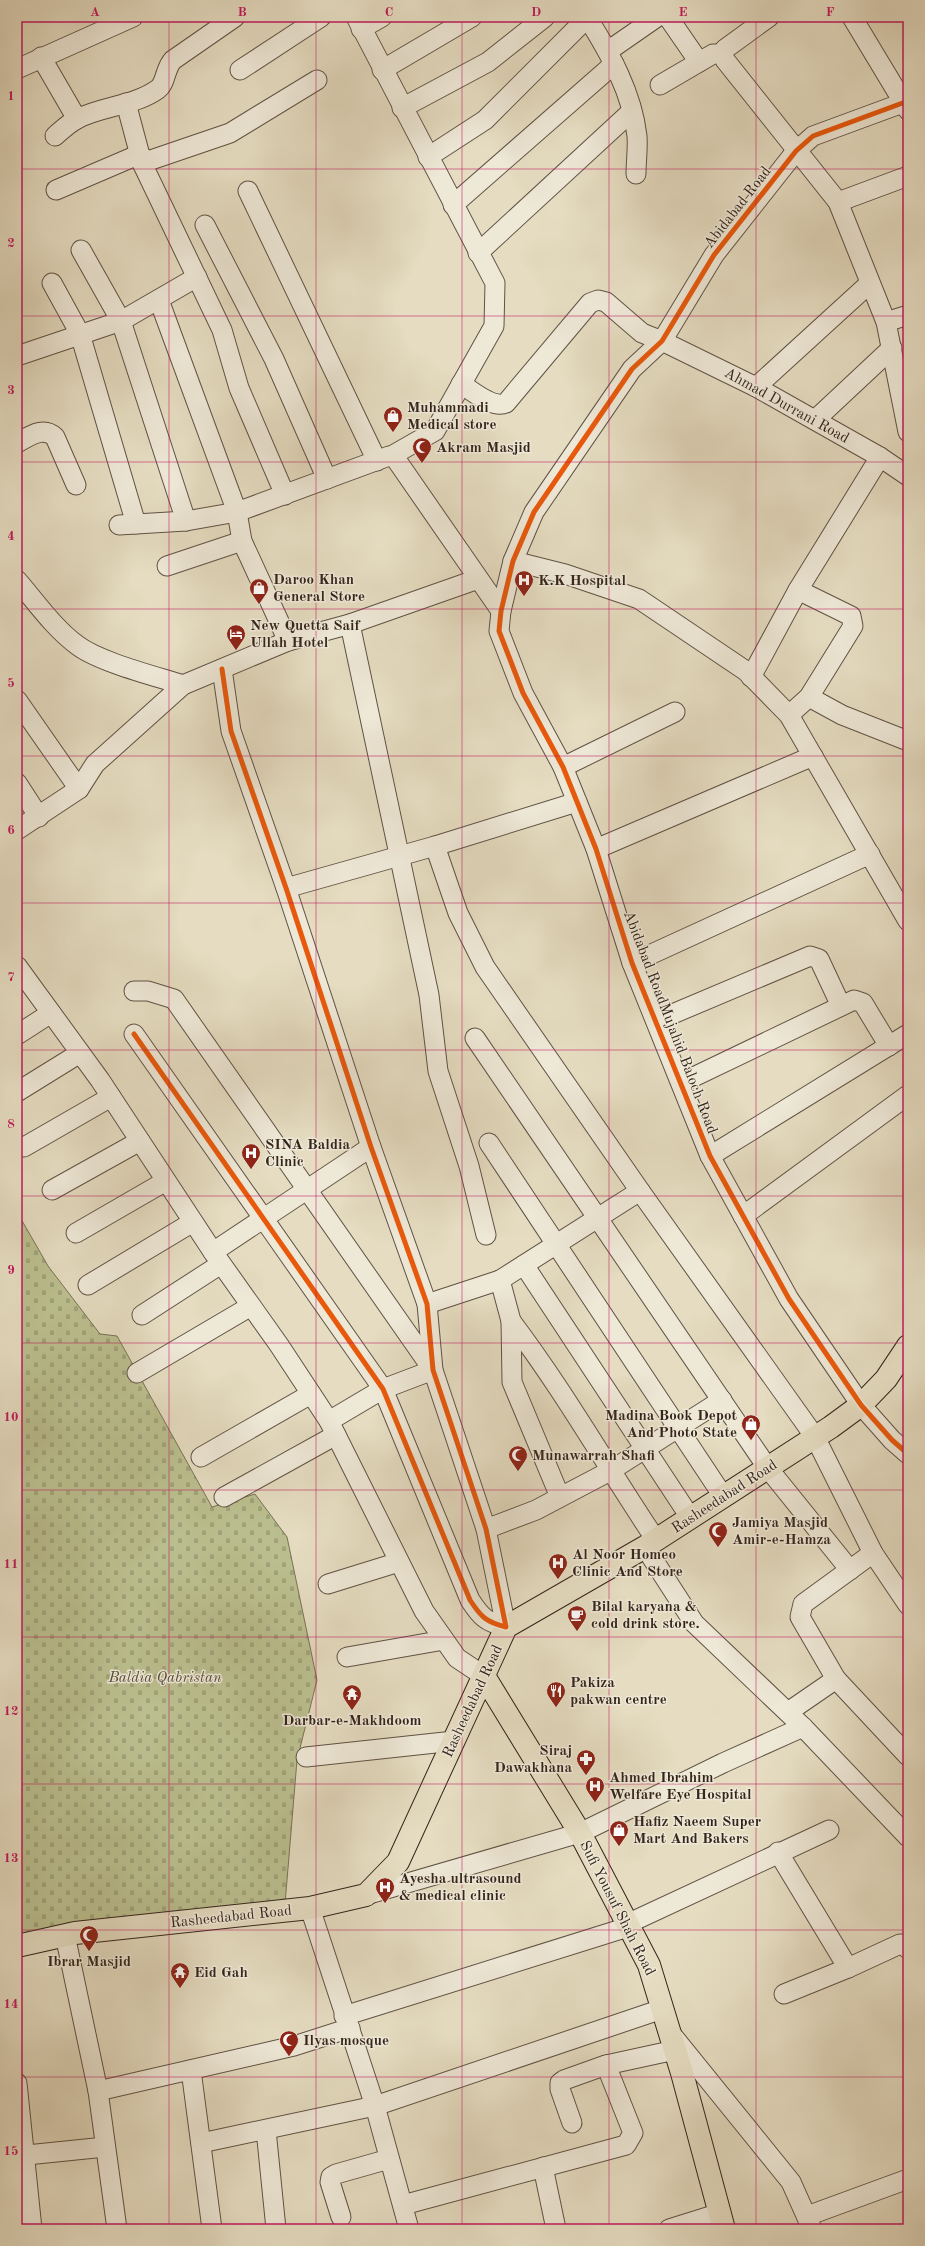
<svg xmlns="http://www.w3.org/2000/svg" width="925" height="2246" font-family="'Old Standard TT',serif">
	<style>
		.cemetery { fill: url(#cemetery-stones); stroke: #787255 }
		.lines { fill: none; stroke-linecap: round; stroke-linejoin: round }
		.minor-casing { stroke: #605244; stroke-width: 21 }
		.major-casing { stroke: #34241b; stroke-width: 24 }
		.minor { stroke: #eee8d7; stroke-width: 19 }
		.major { stroke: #e5dcc1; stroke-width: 22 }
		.cycleway-casing { stroke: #eee8d7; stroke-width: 8 }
		.cycleway { stroke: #e8590c; stroke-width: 5 }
		.grid { fill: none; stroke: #c2185b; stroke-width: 1; stroke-opacity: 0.55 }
		.labels { text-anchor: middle; stroke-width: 3; stroke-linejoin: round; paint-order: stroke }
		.street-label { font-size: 15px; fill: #34241b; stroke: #eee8d7 }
		.poi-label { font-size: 15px; font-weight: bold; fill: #34241b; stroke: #eee8d7; text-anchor: start }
		.park-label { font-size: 15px; font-style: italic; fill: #564b38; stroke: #eee8d7 }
		.neatline { fill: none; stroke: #c2185b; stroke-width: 1.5 }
		.grid-label { font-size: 13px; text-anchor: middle; font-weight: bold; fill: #c2185b }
	</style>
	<defs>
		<pattern id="cemetery-stones" width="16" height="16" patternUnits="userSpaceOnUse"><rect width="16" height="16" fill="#bbbf8f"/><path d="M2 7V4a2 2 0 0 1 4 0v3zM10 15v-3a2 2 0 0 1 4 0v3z" fill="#a1a47b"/></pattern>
	</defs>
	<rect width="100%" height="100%" fill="#e5dcc1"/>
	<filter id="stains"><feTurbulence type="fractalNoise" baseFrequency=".005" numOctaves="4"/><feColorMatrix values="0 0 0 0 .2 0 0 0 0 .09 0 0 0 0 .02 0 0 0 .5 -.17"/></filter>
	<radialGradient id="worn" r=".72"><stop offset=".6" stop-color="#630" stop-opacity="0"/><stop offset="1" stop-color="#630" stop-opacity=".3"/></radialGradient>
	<path class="cemetery" d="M17 1212 48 1266 100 1334 117 1336 212 1507 255 1494 287 1537 317 1680 297 1760 284 1916 17 1947Z"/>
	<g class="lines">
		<defs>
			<g id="minor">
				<path d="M356 17 495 283 494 326 435 431 393 455 501 611"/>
				<path d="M587 17C610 54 632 92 637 136 638 148 636 162 636 174"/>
				<path d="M668 17 699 62"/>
				<path d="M769 17 725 49 723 54 725 60 838 202 886 322 908 432"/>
				<path d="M852 17 908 110"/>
				<path d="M361 29 382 17"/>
				<path d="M608 51 657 17"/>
				<path d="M41 57 77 119"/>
				<path d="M17 69 133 17"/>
				<path d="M240 70 321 17"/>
				<path d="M382 70 472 17"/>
				<path d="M660 85 713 54H723"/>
				<path d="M908 101 813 136 796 151 714 255 662 341 632 369 534 512 513 561 501 611 499 631 523 693 563 767 596 849 632 963 710 1156 789 1299 861 1405 892 1440 908 1454"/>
				<path d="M126 103 142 163 222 330 239 388 285 495"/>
				<path d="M402 108 488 62 545 17"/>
				<path d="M55 136C62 130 69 123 77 119 101 106 135 106 158 89 166 83 165 68 173 60L235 17"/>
				<path d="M428 157 485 120 587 18"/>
				<path d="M142 163 230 133 317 80"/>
				<path d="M56 190 140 154"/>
				<path d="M248 191 377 461"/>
				<path d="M838 202 908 176"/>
				<path d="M453 205 614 64"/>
				<path d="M205 225 274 359 327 479"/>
				<path d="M81 250 121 321 186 521"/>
				<path d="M478 253 632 111"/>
				<path d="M52 283 80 334 136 524"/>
				<path d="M159 300 237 512 242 541 288 641"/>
				<path d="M886 322 908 315"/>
				<path d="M17 356 121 321 197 277"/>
				<path d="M461 384C473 391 492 409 506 403L590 303 598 300 606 302 642 333 662 341 756 387 880 457 908 476"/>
				<path d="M756 387 870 283"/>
				<path d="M815 420 892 348"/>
				<path d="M17 443C30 436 43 426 55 437L76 485"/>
				<path d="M119 525 186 521 237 512 389 456"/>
				<path d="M513 561 565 574 639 599 746 671 789 715 908 921"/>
				<path d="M167 566 242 541"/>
				<path d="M17 580C36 602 54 628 77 645 99 662 155 676 183 685"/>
				<path d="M350 624 429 995 438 1071 469 1166 486 1235"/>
				<path d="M751 677 798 590 880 457"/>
				<path d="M809 697 842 715 908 741"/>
				<path d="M17 700 79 789"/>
				<path d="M789 715 809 697 853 626 851 616 798 590"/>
				<path d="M563 767 675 712"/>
				<path d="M17 783 39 817"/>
				<path d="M17 830 79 789 95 764 183 685 288 641 350 624 478 579"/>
				<path d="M435 846 458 913 485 967 640 1191 815 1437 873 1553 908 1605"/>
				<path d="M596 849 813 756"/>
				<path d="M286 888 435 846 577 802"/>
				<path d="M632 963 870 854"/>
				<path d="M17 966 100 1080 213 1252 279 1345 329 1421 424 1611 457 1658 484 1676"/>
				<path d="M134 991H148L174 999 433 1370 383 1389 329 1421"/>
				<path d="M656 1021 810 956 819 959 841 1006"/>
				<path d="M134 1034 383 1389 470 1600C481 1617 486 1622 506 1627L486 1529 433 1370 427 1304 371 1147 286 888 231 731 222 669"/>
				<path d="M17 1035 51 1013"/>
				<path d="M475 1038 767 1467 850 1570"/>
				<path d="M681 1083 854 1000 863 1003 889 1046"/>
				<path d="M17 1092 80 1053"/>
				<path d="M489 1143 723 1496"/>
				<path d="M24 1147 111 1097"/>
				<path d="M710 1156 908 1034"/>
				<path d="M52 1190 140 1141"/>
				<path d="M743 1216 908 1095"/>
				<path d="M76 1233 166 1181"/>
				<path d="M213 1252 371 1147"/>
				<path d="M524 1265 690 1517"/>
				<path d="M500 1280 511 1321 512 1382 560 1497"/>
				<path d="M88 1285 193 1222"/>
				<path d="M427 1304 500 1280 640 1191"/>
				<path d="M142 1315 221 1264"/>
				<path d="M511 1321C564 1391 607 1467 656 1540"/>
				<path d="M137 1373 251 1306"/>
				<path d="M201 1457 311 1394"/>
				<path d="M224 1497 336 1435"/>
				<path d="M486 1529 536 1510 610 1471 722 1400"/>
				<path d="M645 1547 694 1623 803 1727 908 1837"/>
				<path d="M873 1553 803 1604 800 1617 836 1679 908 1756"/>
				<path d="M328 1584 399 1562"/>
				<path d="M347 1657 444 1640"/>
				<path d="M788 1712 836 1679"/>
				<path d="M306 1757 454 1741"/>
				<path d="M778 1852 848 1968"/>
				<path d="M366 1895 580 1833 723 1763 803 1727"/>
				<path d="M310 1908 375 2106 409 2229"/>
				<path d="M627 1924 829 1830"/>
				<path d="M65 1935 98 2091 117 2229"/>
				<path d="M784 1994 848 1968 900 1944H904L908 1949"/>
				<path d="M344 2016 628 1927"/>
				<path d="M672 2035 791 2182 812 2229"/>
				<path d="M191 2070 212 2229"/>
				<path d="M17 2083 32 2229"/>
				<path d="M98 2091 294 2046 350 2028"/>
				<path d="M572 2123 560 2089V2083L564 2080 606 2065 675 2050"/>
				<path d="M266 2130 276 2229"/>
				<path d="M201 2143 375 2106 662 2009"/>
				<path d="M17 2156 105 2147"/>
				<path d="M543 2167 556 2229"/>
				<path d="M403 2205 626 2145 633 2133 606 2065"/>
				<path d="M807 2216 908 2179"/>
				<path d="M341 2217 330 2182 331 2177 336 2174 389 2159"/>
				<path d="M669 2229 720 2213"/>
			</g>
			<g id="major">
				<path d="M484 1676 580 1833 649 1965 682 2073 724 2229"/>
				<path d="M17 1946 75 1933 310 1908 366 1895 398 1862 506 1627 645 1547 831 1427 861 1405 886 1379 908 1346"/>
			</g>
		</defs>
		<use href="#minor" class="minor-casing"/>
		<use href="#major" class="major-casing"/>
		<use href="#minor" class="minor"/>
		<use href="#major" class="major"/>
		<defs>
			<g id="cycleway">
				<path d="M908 101 813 136 796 151 714 255 662 341 632 369 534 512 513 561 501 611 499 631 523 693 563 767 596 849 632 963 710 1156 789 1299 861 1405 892 1440 908 1454"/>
				<path d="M134 1034 383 1389 470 1600C481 1617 486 1622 506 1627L486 1529 433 1370 427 1304 371 1147 286 888 231 731 222 669"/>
			</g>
		</defs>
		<use href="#cycleway" class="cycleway-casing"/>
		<use href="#cycleway" class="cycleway"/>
	</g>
	<path class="grid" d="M169 17V2229M316 17V2229M462 17V2229M609 17V2229M756 17V2229M17 169H908M17 316H908M17 462H908M17 609H908M17 756H908M17 903H908M17 1050H908M17 1196H908M17 1343H908M17 1490H908M17 1637H908M17 1784H908M17 1930H908M17 2077H908"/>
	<defs>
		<symbol id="shop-pin" viewBox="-11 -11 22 30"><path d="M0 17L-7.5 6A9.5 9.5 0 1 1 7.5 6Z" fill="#8f2418" stroke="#eee8d7"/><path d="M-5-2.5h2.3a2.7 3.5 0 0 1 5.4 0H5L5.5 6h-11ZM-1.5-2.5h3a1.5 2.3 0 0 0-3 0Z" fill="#fff"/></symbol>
		<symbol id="mosque-pin" viewBox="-11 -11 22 30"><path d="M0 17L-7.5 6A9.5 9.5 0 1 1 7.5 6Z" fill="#8f2418" stroke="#eee8d7"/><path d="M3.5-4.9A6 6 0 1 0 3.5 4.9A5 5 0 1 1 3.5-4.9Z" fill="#fff"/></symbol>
		<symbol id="hospital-pin" viewBox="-11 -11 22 30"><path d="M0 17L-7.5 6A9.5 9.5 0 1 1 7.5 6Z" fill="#8f2418" stroke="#eee8d7"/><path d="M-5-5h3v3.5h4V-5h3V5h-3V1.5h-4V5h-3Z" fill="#fff"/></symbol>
		<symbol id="hotel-pin" viewBox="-11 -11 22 30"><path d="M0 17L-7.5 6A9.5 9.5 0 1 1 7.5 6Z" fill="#8f2418" stroke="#eee8d7"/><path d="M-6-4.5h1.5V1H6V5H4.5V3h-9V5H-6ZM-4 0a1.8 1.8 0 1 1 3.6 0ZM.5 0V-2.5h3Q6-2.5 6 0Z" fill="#fff"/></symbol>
		<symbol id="cafe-pin" viewBox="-11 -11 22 30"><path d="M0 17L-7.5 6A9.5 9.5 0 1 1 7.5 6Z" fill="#8f2418" stroke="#eee8d7"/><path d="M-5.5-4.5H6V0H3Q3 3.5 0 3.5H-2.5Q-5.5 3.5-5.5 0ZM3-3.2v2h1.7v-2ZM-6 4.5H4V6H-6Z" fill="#fff"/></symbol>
		<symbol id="restaurant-pin" viewBox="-11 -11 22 30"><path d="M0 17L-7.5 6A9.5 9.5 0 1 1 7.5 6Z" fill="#8f2418" stroke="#eee8d7"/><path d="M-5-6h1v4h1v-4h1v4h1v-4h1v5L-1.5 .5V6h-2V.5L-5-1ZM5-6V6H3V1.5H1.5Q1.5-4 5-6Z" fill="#fff"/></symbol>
		<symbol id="temple-pin" viewBox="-11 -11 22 30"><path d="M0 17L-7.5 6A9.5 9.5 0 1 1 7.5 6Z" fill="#8f2418" stroke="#eee8d7"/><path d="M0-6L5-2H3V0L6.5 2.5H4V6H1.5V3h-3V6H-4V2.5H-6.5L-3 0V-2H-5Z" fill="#fff"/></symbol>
		<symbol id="pharmacy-pin" viewBox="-11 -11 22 30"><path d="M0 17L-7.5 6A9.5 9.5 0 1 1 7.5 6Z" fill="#8f2418" stroke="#eee8d7"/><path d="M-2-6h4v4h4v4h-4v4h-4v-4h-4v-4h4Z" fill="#fff"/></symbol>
	</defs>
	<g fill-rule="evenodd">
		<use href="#shop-pin" x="382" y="405" width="22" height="30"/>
		<use href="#mosque-pin" x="411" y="436" width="22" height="30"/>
		<use href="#hospital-pin" x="513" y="569" width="22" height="30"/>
		<use href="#shop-pin" x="248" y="577" width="22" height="30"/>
		<use href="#hotel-pin" x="225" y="623" width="22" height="30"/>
		<use href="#hospital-pin" x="240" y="1142" width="22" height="30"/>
		<use href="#shop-pin" x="740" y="1413" width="22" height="30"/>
		<use href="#mosque-pin" x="507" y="1444" width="22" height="30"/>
		<use href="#mosque-pin" x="707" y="1520" width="22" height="30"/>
		<use href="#hospital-pin" x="547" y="1552" width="22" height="30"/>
		<use href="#cafe-pin" x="566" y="1604" width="22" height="30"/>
		<use href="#restaurant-pin" x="545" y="1680" width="22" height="30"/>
		<use href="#temple-pin" x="341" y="1683" width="22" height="30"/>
		<use href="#pharmacy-pin" x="575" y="1748" width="22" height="30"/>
		<use href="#hospital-pin" x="584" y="1775" width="22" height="30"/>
		<use href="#shop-pin" x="608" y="1819" width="22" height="30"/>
		<use href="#hospital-pin" x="374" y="1876" width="22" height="30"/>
		<use href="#mosque-pin" x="78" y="1924" width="22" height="30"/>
		<use href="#temple-pin" x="169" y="1961" width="22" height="30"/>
		<use href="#mosque-pin" x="278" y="2029" width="22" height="30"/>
	</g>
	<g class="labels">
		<g class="street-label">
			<text transform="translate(737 207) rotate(-52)" y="5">Abidabad Road</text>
			<text transform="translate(787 405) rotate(29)" y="5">Ahmad Durrani Road</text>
			<text transform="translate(671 1022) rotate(69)" y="5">Abidabad RoadMujahid Baloch Road</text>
			<text transform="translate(724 1496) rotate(-33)" y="5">Rasheedabad Road</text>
			<text transform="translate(472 1701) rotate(-65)" y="5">Rasheedabad Road</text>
			<text transform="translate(618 1908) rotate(63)" y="5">Sufi Yousuf Shah Road</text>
			<text transform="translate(231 1916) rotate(-6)" y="5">Rasheedabad Road</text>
		</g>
		<g class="poi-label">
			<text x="407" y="412">Muhammadi<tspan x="407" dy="17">Medical store</tspan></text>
			<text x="436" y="452">Akram Masjid</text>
			<text x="273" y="584">Daroo Khan<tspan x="273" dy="17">General Store</tspan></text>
			<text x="538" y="585">K.K Hospital</text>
			<text x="250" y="630">New Quetta Saif<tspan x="250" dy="17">Ullah Hotel</tspan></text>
			<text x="265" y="1149">SINA Baldia<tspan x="265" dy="17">Clinic</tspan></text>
			<text x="737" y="1420" text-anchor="end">Madina Book Depot<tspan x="737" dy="17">And Photo State</tspan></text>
			<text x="532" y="1460">Munawarrah Shafi</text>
			<text x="732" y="1527">Jamiya Masjid<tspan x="732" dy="17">Amir-e-Hamza</tspan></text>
			<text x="572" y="1559">Al Noor Homeo<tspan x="572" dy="17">Clinic And Store</tspan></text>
			<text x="591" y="1611">Bilal karyana &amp;<tspan x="591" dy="17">cold drink store.</tspan></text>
			<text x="570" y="1687">Pakiza<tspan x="570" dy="17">pakwan centre</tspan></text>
			<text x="352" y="1725" text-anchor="middle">Darbar-e-Makhdoom</text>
			<text x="572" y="1755" text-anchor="end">Siraj<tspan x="572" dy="17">Dawakhana</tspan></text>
			<text x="609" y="1782">Ahmed Ibrahim<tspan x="609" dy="17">Welfare Eye Hospital</tspan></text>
			<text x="633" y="1826">Hafiz Naeem Super<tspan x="633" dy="17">Mart And Bakers</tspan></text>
			<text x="399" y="1883">Ayesha ultrasound<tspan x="399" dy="17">&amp; medical clinic</tspan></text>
			<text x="89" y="1966" text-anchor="middle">Ibrar Masjid</text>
			<text x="194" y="1977">Eid Gah</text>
			<text x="303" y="2045">Ilyas mosque</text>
		</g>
		<g class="park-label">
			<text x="165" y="1682">Baldia Qabristan</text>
		</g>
	</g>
	<rect width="925" height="2246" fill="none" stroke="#e5dcc1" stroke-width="44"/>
	<rect x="22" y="22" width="881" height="2202" class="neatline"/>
	<g class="grid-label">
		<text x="95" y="16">A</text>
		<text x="242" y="16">B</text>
		<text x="389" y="16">C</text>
		<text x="536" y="16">D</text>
		<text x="683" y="16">E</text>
		<text x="830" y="16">F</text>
		<text x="11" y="100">1</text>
		<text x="11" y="247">2</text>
		<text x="11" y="394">3</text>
		<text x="11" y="540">4</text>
		<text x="11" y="687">5</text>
		<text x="11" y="834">6</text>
		<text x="11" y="981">7</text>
		<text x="11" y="1128">8</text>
		<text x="11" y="1274">9</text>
		<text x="11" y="1421">10</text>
		<text x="11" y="1568">11</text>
		<text x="11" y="1715">12</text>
		<text x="11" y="1862">13</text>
		<text x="11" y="2008">14</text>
		<text x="11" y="2155">15</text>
	</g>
	<rect width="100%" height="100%" filter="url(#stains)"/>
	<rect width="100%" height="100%" fill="url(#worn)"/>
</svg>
